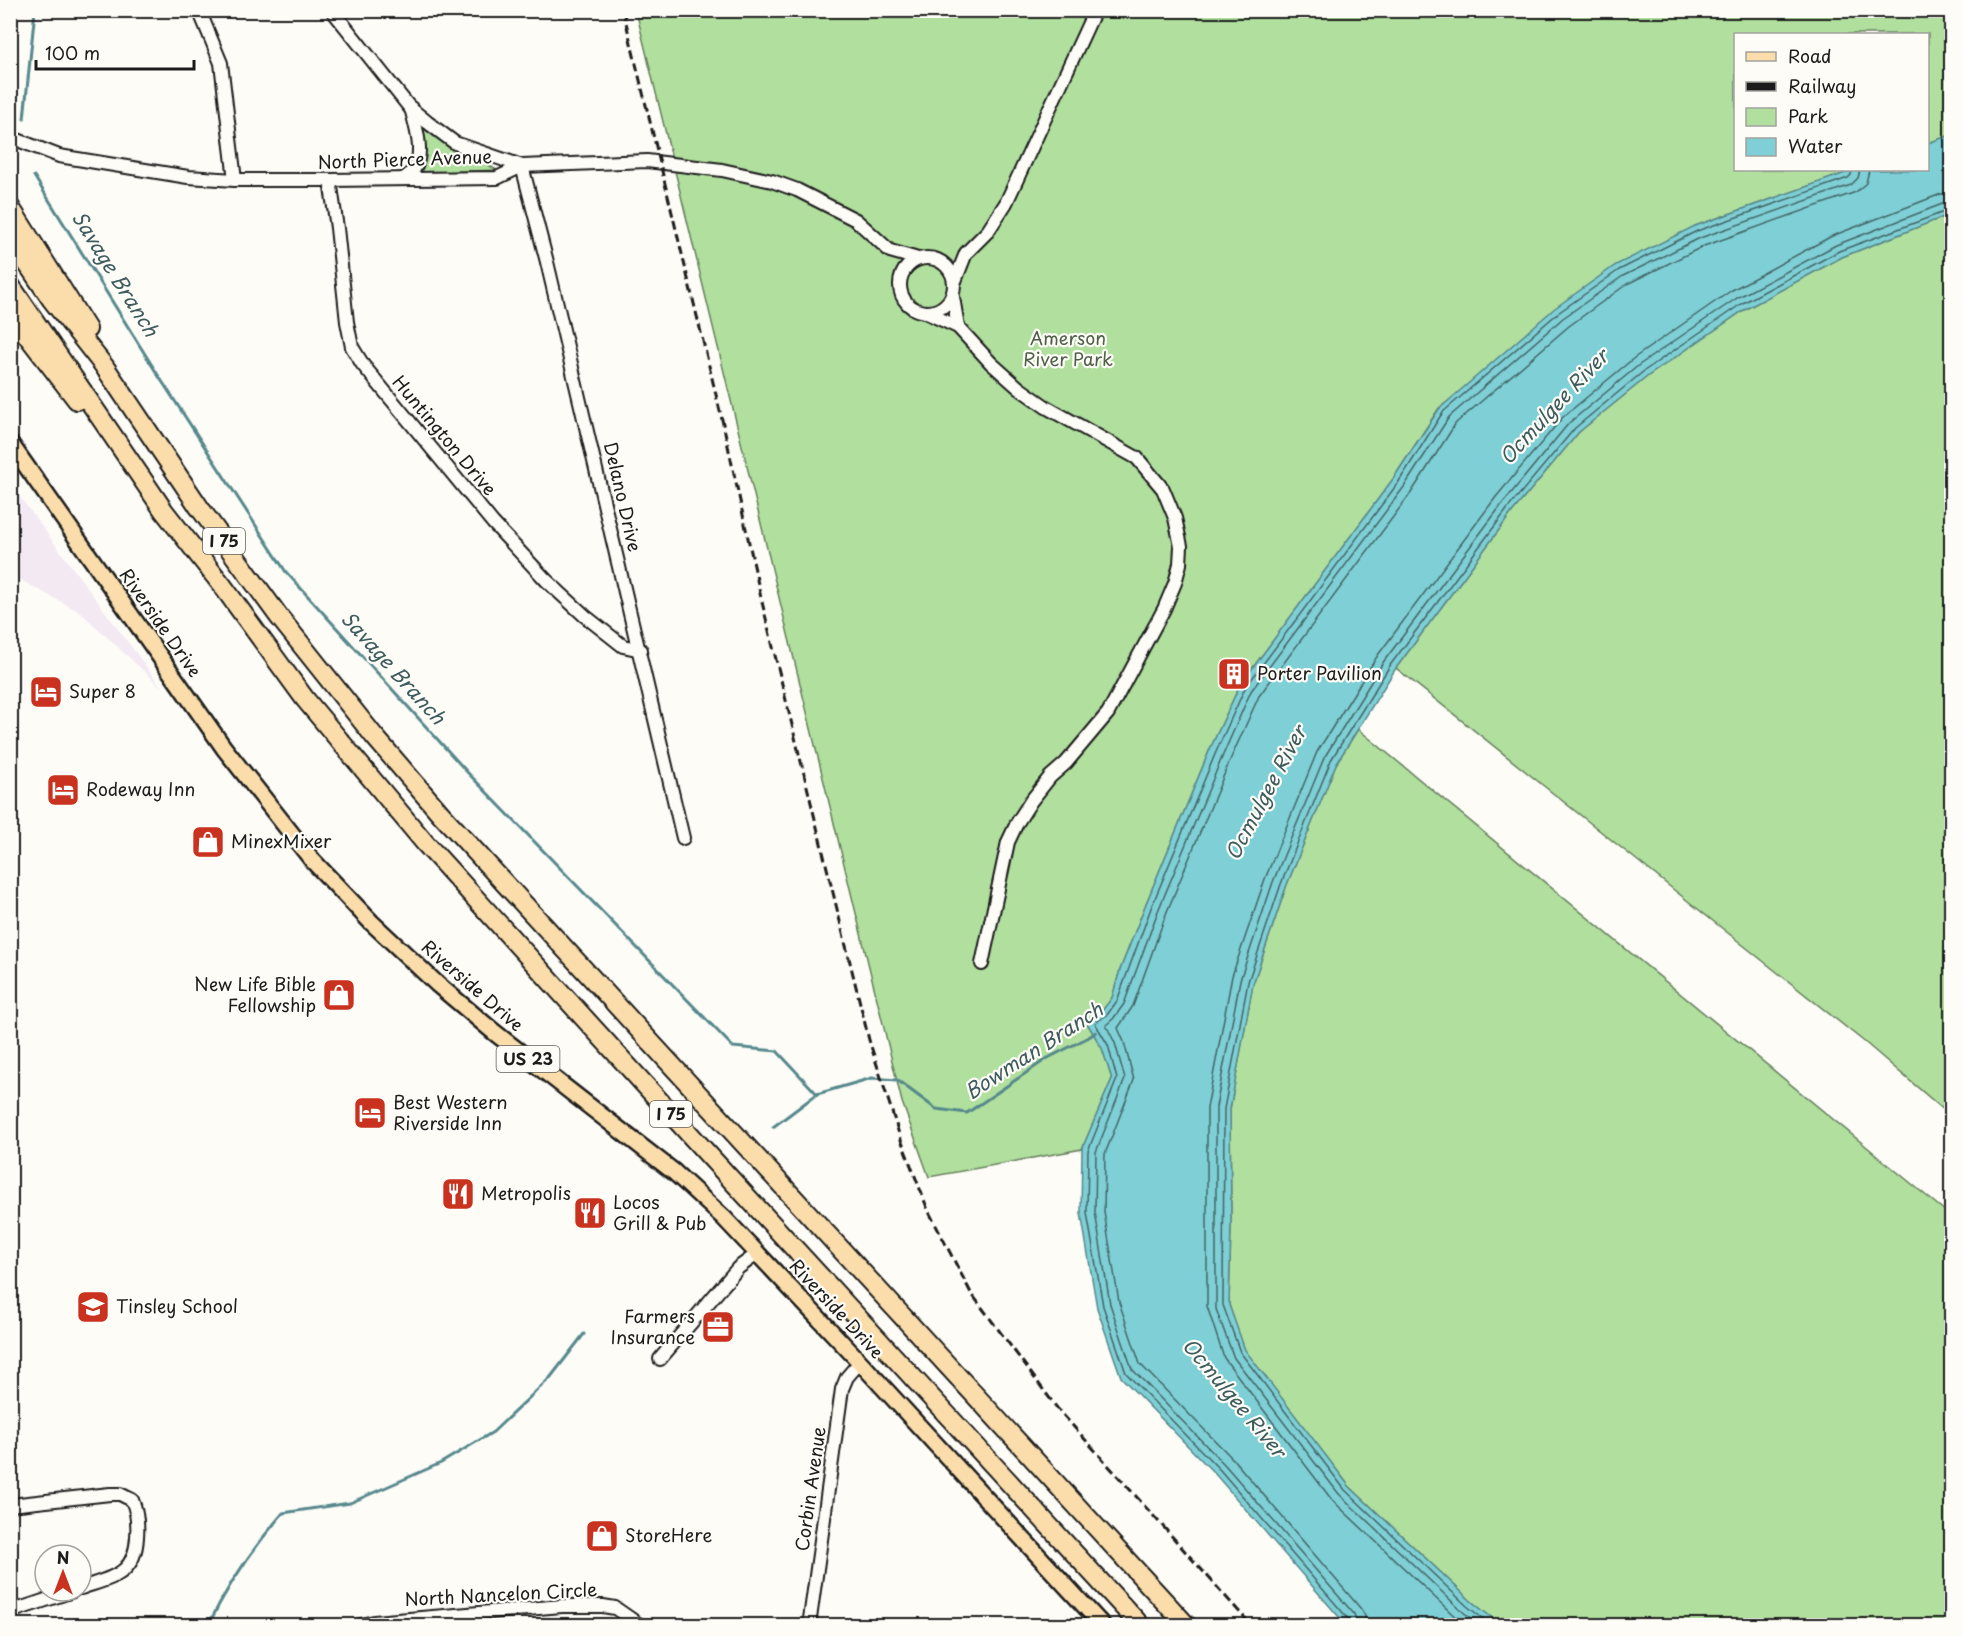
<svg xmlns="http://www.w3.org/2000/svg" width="1962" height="1636" font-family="'Playpen Sans',sans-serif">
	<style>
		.built { fill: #f3e9f3 }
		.green { fill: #b0df9e; stroke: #667e5d; stroke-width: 1.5 }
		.water { fill: #7ed0d6; stroke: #57888c; stroke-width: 1.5 }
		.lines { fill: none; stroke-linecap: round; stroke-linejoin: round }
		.shore { stroke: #436466; stroke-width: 1.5 }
		.stream { stroke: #57888c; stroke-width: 3 }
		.minor-casing { stroke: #1c1c1c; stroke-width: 16 }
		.major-casing { stroke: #1c1c1c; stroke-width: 20 }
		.highway-casing { stroke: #1c1c1c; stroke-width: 22 }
		.minor { stroke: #fdfcf7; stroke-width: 12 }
		.major { stroke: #faddab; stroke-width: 15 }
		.highway { stroke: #faddab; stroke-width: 18 }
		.rail { stroke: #1c1c1c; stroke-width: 3; stroke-dasharray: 9 4.5; stroke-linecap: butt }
		.labels { text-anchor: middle; stroke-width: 4.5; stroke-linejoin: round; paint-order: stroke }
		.shield { fill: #fdfcf7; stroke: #605f5e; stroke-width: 1.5 }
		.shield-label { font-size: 16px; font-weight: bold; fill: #1c1c1c }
		.street-label { font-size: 18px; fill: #1c1c1c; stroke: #fdfcf7 }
		.park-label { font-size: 18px; fill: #50604a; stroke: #fdfcf7 }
		.poi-label { font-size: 18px; fill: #1c1c1c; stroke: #fdfcf7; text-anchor: start }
		.water-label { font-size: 20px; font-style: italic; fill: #3e5b5d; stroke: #fdfcf7 }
	</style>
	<rect width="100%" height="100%" fill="#fdfcf7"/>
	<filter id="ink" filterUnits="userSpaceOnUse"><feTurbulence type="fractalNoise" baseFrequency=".0167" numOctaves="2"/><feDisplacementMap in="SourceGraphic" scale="12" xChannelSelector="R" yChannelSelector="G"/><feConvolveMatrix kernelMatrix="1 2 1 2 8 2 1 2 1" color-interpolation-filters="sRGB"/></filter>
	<g filter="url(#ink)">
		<path class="built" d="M11 485 162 688 80 612 11 575Z"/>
		<g class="green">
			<path d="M636 11H1951V135L1928 143V34H1736V170H1854L1695 226 1439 408 1393 479 1240 685 1210 749 1145 906 1120 970 1112 998 1102 1011 1093 1016 1087 1023 1102 1048 1112 1079 1082 1149 929 1177 902 1102Z"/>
			<path d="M421 127 497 170 420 173 425 153Z"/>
			<path d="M1951 214V1116L1867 1044 1396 668 1513 511 1579 432 1648 376 1744 310 1842 257Z"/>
			<path d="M1358 729 1951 1216V1625H1501L1471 1601 1349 1486 1245 1351 1229 1305 1231 1224 1230 1109 1253 984 1286 887 1336 764Z"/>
		</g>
		<path class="water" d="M1951 135V214L1842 257 1744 310 1648 376 1579 432 1513 511 1396 668 1336 764 1286 887 1253 984 1230 1109 1231 1224 1229 1305 1245 1350 1349 1486 1471 1601 1501 1625H1346L1215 1474 1121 1377 1097 1308 1081 1213 1082 1149 1112 1079 1102 1048 1087 1023 1092 1016 1102 1011 1112 998 1120 970 1145 906 1210 749 1240 685 1393 479 1439 409 1555 308 1616 265 1695 226 1854 170H1928V143Z"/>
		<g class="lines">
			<g class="shore">
				<path d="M1350 1626V1621L1345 1615 1220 1470 1126 1373 1103 1306 1087 1213 1088 1151 1117 1079 1108 1045 1095 1023 1107 1015 1117 1001 1151 908 1216 752 1245 688 1398 483 1443 412 1558 313 1619 270 1697 231 1848 178 1851 175 1852 170"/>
				<path d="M1358 1626 1354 1614 1225 1465 1132 1369 1110 1304 1095 1212 1096 1152 1125 1079 1115 1043 1106 1025 1113 1019 1124 1004 1158 911 1223 755 1251 691 1404 487 1449 417 1563 318 1623 276 1700 238 1851 185 1858 178 1860 170"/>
				<path d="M1367 1626 1365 1616 1361 1609 1232 1458 1140 1364 1119 1302 1104 1212 1105 1154 1134 1080 1124 1042 1118 1028 1133 1006 1166 914 1231 758 1259 696 1411 493 1456 423 1569 326 1627 284 1704 246 1856 192 1866 183 1869 170"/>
				<path d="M1465 1626 1332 1500 1224 1358 1207 1306V1108L1232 976 1265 879 1317 752 1378 655 1496 497 1563 417 1634 358 1732 290 1832 236 1941 194 1952 193"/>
				<path d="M1480 1626 1462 1611 1339 1494 1234 1358 1216 1309V1107L1240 980 1273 882 1324 758 1384 661 1503 503 1569 423 1639 365 1737 298 1836 245 1945 203 1952 202"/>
				<path d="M1492 1626 1467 1606 1345 1490 1240 1352 1223 1305 1224 1109 1248 982 1281 884 1331 760 1391 664 1509 507 1575 428 1644 371 1741 304 1839 251 1952 209"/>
			</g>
			<g class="stream">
				<path d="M24 119 35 10"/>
				<path d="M34 176 158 375 286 572 468 773 733 1047 777 1051 817 1094"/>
				<path d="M773 1127 817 1094 872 1078 897 1080 936 1109 967 1113 1048 1058 1089 1037 1096 1032"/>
				<path d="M208 1626C228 1584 253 1548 283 1513L350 1503 441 1463 493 1432 550 1378 584 1334"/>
			</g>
			<defs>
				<g id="minor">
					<path d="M199 10 221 63 235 180"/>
					<path d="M332 10 410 108 427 122 455 143 522 166"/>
					<path d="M10 137 59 156 188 177 235 180H330L497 178 522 166 647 161 722 170 772 181 797 190 856 220 890 251 918 259"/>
					<path d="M522 166 547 262 683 838"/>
					<path d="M403 179C429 165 417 131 411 108"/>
					<path d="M330 180 337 228 347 322 352 347 363 365 493 523 546 580 585 616 623 646 641 650"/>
					<circle cx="927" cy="285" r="27"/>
					<path d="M955 281 966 253 988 231 1006 203 1095 10"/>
					<path d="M953 297 958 327"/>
					<path d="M927 313 958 327 991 363 1019 388 1046 407 1137 458 1163 489 1175 518 1181 546 1180 564 1175 583 1164 609 1108 713 1066 763 1050 777 1031 801 1017 823 1008 842 982 964"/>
					<path d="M660 1359 738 1268 757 1254"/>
					<path d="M10 1505 110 1494H120L132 1500C137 1511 138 1524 137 1537 135 1575 113 1577 81 1588"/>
					<path d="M10 1612 73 1591"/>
					<path d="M357 1626 374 1622 562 1606H603L615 1608 641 1626"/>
					<path d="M809 1626 842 1389 847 1377 860 1362"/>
				</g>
				<path id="major" d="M10 443 224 748 313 861 371 922 437 984 494 1032 674 1172 724 1218 860 1362 1103 1626"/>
				<g id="highway">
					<path d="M10 207 87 329"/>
					<path d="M10 238 52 300 104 366 199 507 280 618 374 736 441 814 1187 1626"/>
					<path d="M10 285 164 511 222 585 305 699 425 843 704 1150 1141 1626"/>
					<path d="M10 313 77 400"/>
				</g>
			</defs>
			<use href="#minor" class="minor-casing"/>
			<use href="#major" class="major-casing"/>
			<use href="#highway" class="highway-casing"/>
			<use href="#minor" class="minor"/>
			<use href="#major" class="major"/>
			<use href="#highway" class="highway"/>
			<path class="rail" d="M623 10 725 432 761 598 869 1040 900 1137 928 1210 971 1293 1057 1408 1252 1626"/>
		</g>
	</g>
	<defs>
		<symbol id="building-square" viewBox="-11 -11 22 22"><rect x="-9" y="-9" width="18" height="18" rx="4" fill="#c8321e" stroke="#fdfcf7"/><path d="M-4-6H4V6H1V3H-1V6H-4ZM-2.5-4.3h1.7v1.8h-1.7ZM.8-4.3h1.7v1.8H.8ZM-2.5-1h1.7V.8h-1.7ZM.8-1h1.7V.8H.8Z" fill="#fff"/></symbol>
		<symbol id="hotel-square" viewBox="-11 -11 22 22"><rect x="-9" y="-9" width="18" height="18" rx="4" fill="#c8321e" stroke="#fdfcf7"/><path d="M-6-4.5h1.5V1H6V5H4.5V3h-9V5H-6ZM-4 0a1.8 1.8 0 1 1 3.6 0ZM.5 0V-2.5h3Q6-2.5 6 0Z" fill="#fff"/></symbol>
		<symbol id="shop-square" viewBox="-11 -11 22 22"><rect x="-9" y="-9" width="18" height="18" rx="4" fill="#c8321e" stroke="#fdfcf7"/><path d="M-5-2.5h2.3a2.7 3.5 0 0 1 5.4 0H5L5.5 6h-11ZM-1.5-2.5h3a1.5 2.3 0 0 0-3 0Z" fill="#fff"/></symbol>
		<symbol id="restaurant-square" viewBox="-11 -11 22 22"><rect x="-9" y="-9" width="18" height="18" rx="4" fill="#c8321e" stroke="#fdfcf7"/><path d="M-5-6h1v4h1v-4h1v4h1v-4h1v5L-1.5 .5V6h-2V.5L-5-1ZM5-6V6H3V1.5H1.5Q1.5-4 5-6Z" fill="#fff"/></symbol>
		<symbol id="school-square" viewBox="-11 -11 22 22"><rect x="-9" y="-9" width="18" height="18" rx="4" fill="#c8321e" stroke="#fdfcf7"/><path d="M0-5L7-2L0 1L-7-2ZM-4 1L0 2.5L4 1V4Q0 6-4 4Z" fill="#fff"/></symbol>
		<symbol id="office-square" viewBox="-11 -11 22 22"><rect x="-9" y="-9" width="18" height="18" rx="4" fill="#c8321e" stroke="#fdfcf7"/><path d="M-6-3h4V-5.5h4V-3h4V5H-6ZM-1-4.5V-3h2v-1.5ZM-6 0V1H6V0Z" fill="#fff"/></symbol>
	</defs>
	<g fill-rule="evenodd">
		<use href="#building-square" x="1215" y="655" width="38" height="38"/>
		<use href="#hotel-square" x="27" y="673" width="38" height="38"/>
		<use href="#hotel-square" x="44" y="771" width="38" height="38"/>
		<use href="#shop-square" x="189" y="823" width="38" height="38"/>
		<use href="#shop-square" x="320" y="976" width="38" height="38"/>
		<use href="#hotel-square" x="351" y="1094" width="38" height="38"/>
		<use href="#restaurant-square" x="439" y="1175" width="38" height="38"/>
		<use href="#restaurant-square" x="571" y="1194" width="38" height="38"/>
		<use href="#school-square" x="74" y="1288" width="38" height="38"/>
		<use href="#office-square" x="699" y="1308" width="38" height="38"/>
		<use href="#shop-square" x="583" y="1517" width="38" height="38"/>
	</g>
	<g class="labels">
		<g class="shield">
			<rect x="203" y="528" width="42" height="26" rx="4.5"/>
			<rect x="496.5" y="1046" width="63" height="26" rx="4.5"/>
			<rect x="650" y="1101" width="42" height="26" rx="4.5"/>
		</g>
		<g class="shield-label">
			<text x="224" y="547">I 75</text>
			<text x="528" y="1065">US 23</text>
			<text x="671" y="1120">I 75</text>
		</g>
		<g class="street-label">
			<text transform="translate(405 160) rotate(-2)" y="6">North Pierce Avenue</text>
			<text transform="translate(444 436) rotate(50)" y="6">Huntington Drive</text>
			<text transform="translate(622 497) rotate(77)" y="6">Delano Drive</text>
			<text transform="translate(160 623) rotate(55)" y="6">Riverside Drive</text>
			<text transform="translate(472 986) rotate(41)" y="6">Riverside Drive</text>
			<text transform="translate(836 1309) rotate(47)" y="6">Riverside Drive</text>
			<text transform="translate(811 1489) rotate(-82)" y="6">Corbin Avenue</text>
			<text transform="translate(501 1595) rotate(-3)" y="6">North Nancelon Circle</text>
		</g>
		<g class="park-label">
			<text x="1068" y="345">Amerson<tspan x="1068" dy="21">River Park</tspan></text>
		</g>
		<g class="poi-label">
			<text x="1257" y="680">Porter Pavilion</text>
			<text x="69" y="698">Super 8</text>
			<text x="86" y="796">Rodeway Inn</text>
			<text x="231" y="848">MinexMixer</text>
			<text x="316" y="991" text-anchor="end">New Life Bible<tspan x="316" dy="21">Fellowship</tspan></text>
			<text x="393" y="1109">Best Western<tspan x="393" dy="21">Riverside Inn</tspan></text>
			<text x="481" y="1200">Metropolis</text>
			<text x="613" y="1209">Locos<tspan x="613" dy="21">Grill &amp; Pub</tspan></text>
			<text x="116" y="1313">Tinsley School</text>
			<text x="695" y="1323" text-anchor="end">Farmers<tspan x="695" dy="21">Insurance</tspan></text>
			<text x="625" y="1542">StoreHere</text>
		</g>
		<g class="water-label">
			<text transform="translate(115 274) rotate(58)" y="7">Savage Branch</text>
			<text transform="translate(1554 407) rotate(-47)" y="7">Ocmulgee River</text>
			<text transform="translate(393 668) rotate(48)" y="7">Savage Branch</text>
			<text transform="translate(1266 793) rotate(-62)" y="7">Ocmulgee River</text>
			<text transform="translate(1034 1051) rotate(-33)" y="7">Bowman Branch</text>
			<text transform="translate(1234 1398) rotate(50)" y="7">Ocmulgee River</text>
		</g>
	</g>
	<rect width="1962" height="1636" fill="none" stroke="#fdfcf7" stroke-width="36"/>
	<rect x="18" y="18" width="1926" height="1600" fill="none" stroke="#1c1c1c" stroke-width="2" filter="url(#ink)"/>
	<rect x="1734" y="33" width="195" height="138" fill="#fdfcf7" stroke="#a3a29f" stroke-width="1.5"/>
	<rect x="1746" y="52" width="30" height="9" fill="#faddab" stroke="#a3a29f" stroke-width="1.5"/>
	<text x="1788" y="63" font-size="18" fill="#1c1c1c">Road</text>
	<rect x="1746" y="82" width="30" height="9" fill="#1c1c1c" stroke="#a3a29f" stroke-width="1.5"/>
	<text x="1788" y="93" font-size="18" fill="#1c1c1c">Railway</text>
	<rect x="1746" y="108" width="30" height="18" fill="#b0df9e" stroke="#a3a29f" stroke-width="1.5"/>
	<text x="1788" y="123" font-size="18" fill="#1c1c1c">Park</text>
	<rect x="1746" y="138" width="30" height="18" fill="#7ed0d6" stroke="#a3a29f" stroke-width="1.5"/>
	<text x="1788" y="153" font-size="18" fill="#1c1c1c">Water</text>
	<g transform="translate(63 1573)"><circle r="28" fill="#fdfcf7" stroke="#a3a29f" stroke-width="1.5"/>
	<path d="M0-4.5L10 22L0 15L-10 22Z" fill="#c8321e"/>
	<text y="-9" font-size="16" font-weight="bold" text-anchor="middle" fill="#1c1c1c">N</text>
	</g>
	<path d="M36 60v9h158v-9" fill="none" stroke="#1c1c1c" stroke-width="3"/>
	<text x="45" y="60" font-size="18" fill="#1c1c1c" stroke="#fdfcf7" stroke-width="4.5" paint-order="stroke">100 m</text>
</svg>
